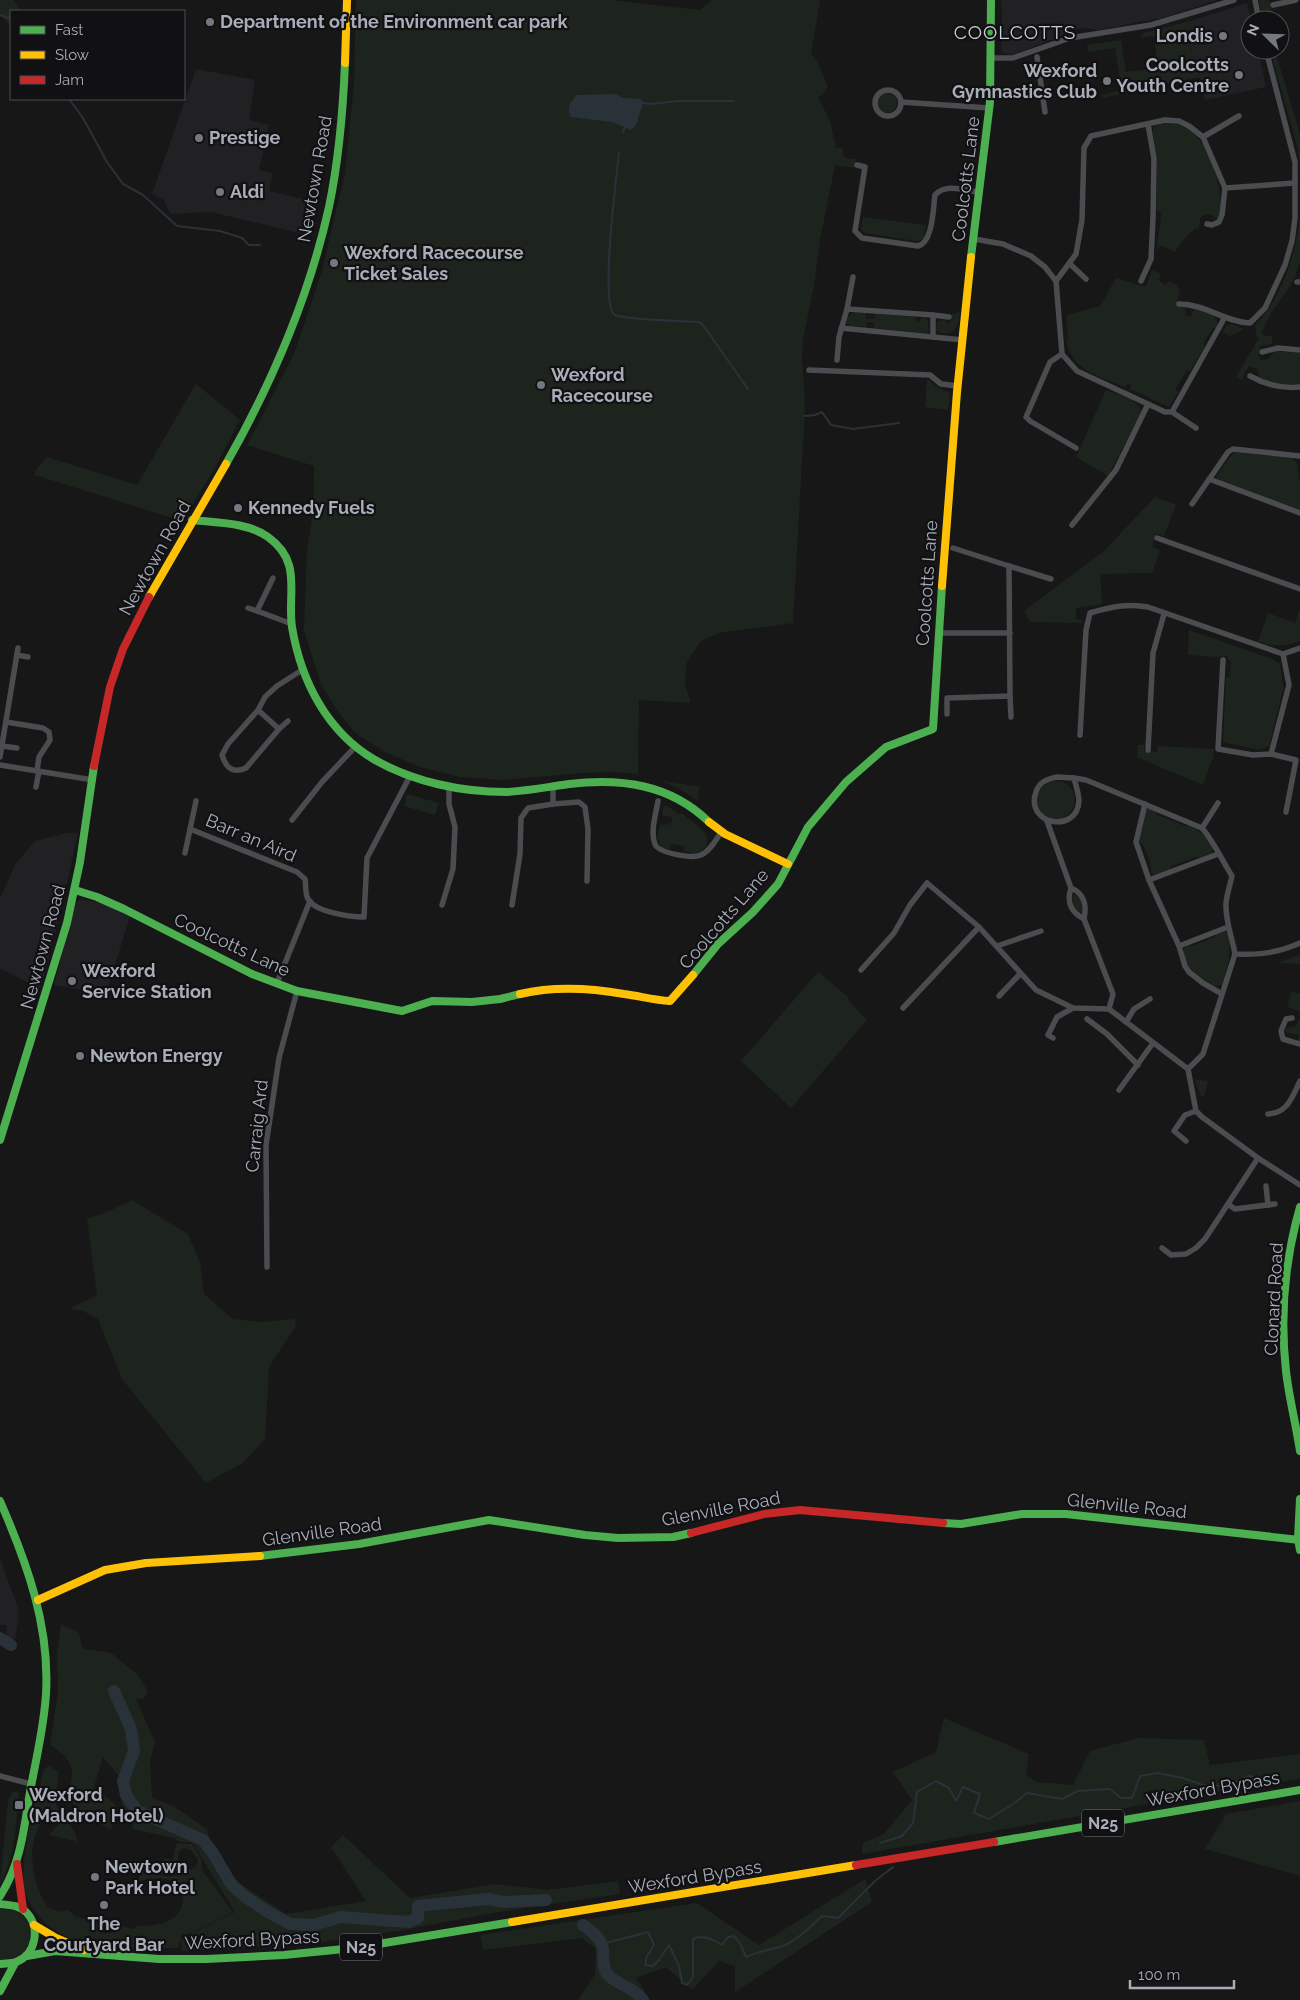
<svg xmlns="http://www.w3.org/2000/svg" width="1300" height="2000" font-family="Raleway,sans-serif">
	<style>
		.built { fill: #212123 }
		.green { fill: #1d241e }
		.water { fill: #2a3239 }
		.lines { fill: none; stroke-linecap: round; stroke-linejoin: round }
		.stream { stroke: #2a3239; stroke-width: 2 }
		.river { stroke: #2a3239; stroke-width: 12 }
		.street { stroke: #4b4c50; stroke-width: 5.5 }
		.fast { stroke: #4caf50; stroke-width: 8 }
		.slow { stroke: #ffc107; stroke-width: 8 }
		.jam { stroke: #c62828; stroke-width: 8 }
		.poi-dot { fill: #757880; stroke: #111113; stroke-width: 2 }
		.labels { text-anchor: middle; stroke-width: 4.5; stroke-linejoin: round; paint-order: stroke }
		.shield { fill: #111113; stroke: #7b7e86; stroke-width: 1 }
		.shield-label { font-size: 16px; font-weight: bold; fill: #a8adb8 }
		.poi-label { font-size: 18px; font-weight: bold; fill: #a8adb8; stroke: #111113; text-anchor: start }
		.street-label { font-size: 18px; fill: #a8adb8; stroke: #111113 }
		.neighbourhood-label { font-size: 19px; letter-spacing: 1px; fill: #c9ccd4; stroke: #111113 }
	</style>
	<rect width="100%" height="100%" fill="#171717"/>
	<g class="built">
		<path d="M1001 0H1218L1165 17 1099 30 1081 28 1013 55 1001 52 1002 19Z"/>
		<path d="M1247 3 1251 20 1250 50H1258L1266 87 1205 100 1188 36 1190 21Z"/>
		<path d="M196 69 255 80 249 120 269 125 259 170 273 173 269 191 316 202 308 235 211 212 170 214 164 200 152 194Z"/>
		<path d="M67 833H78L57 927 40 989 0 968V898L16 863 35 841Z"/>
		<path d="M80 899 102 903 130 916 106 994 54 985 75 904Z"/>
		<path d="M0 1559 17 1605 19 1616 15 1639 7 1638 6 1625H0Z"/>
	</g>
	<g class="green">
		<path d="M0 0H14L21 11H11V27L0 13Z"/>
		<path d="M356 0H611L700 10 712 0H820L811 55 815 57 828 86 823 95 818 97 830 121 836 148H843V155L846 158 856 159 855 168 835 165 820 240 814 286 803 339 802 358 805 406 793 623 718 633 700 642 687 662 685 684 691 703 639 700 638 774 610 772 581 773 503 780 460 777 420 767 385 752 355 733 336 709 321 684 304 631 307 549 313 513 314 466 247 445 294 354 322 271 345 173 354 83Z"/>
		<path d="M1259 0H1269L1273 20H1263Z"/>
		<path d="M1190 21 1188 36 1199 77 1102 98 1101 95 1122 90 1115 48 1088 52 1087 45 1121 40 1126 72 1158 68 1154 36 1140 38 1143 33Z"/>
		<path d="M1270 50H1275L1300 135V171L1298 149Z"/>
		<circle cx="887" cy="103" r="10"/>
		<path d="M1165 123C1171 123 1178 123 1184 126 1210 140 1225 190 1219 218L1217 219 1212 215H1204L1200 218 1199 229 1196 228C1187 235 1181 242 1175 252L1161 245 1157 250C1157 237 1161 227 1161 213L1156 209 1157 163 1153 133V129L1157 125Z"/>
		<path d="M1300 211V261L1293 282 1271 313 1261 334 1272 337V344L1260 346 1258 356 1261 360 1268 359 1275 351 1300 353V384C1287 385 1271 384 1260 378L1257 369 1250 366 1245 371 1242 380 1236 377 1259 338 1256 336 1255 325C1282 299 1298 249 1300 211Z"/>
		<path d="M863 217 926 225 924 237 920 241H916L864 233 861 229Z"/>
		<path d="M1152 270 1161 274 1159 281 1166 285 1168 281 1178 286 1177 288 1180 290 1177 305 1178 307 1185 308V316L1191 317 1192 312 1195 309 1213 315 1218 324 1216 328H1213L1203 344 1205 346 1190 371 1187 370 1175 390 1178 392 1169 407 1130 389 1131 385 1127 383 1125 387C1099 376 1071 371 1066 339H1068L1066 315 1100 306 1116 278 1146 287Z"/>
		<path d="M960 312C958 327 955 339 936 331L937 322 946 319V323H950L952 314Z"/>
		<path d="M856 313H866V319H874L875 314 916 317V322H921V317L928 320 929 331 926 333 874 328V323L866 322V327L851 326 847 323 846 319 851 314Z"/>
		<path d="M1232 324 1244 329 1230 336 1223 332 1226 326Z"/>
		<path d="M927 380 930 381 939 389 950 392 948 410 925 407Z"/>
		<path d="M196 384 240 420 212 473 182 521 35 475V471L47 457 137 485Z"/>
		<path d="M1106 390C1117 394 1140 399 1141 413L1108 476 1076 457Z"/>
		<path d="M1235 452 1291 458 1297 463 1300 483V510L1217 479 1216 477 1229 458Z"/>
		<path d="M1155 497 1176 505 1164 536 1156 534 1152 547 1160 550 1152 573 1100 574 1102 604 1076 608V619L1082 620V623L1030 622 1024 611 1103 552Z"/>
		<path d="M1300 608V641C1284 647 1273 647 1258 641L1268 613 1295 623Z"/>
		<path d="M1189 630 1273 659 1280 664 1284 690 1282 693 1269 746 1259 750 1223 742 1226 677H1230L1231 661 1228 660V656L1216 657 1188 655Z"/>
		<path d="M1138 745H1144V751L1157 752 1158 746 1214 749 1213 757 1203 785 1137 757Z"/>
		<path d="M661 781 701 787 697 792 699 795 698 801 680 789Z"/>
		<circle cx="1056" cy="800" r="19"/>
		<path d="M407 794 439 803 435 815 404 806Z"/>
		<path d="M664 806H667L679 814 681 813C694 823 725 842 695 854L684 851V846L672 844 670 849 662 848 657 838 660 825 671 824 673 817 664 816 662 814Z"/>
		<path d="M1148 809 1156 811 1157 815 1186 826 1190 825 1204 835 1213 848 1212 853 1200 858 1196 857 1171 866 1169 870 1155 875 1151 873V866L1145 848 1139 841 1145 810Z"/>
		<path d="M1074 894 1081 898 1083 909 1082 912C1074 910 1069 901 1074 894Z"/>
		<path d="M1225 931 1228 934C1231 952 1229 968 1222 985L1215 986C1201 977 1182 968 1184 948L1189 945 1192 946 1215 937 1216 935Z"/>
		<path d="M1300 955V964L1276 963Z"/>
		<path d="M818 972 848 997V1000L867 1020 791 1108 741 1061Z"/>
		<path d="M1291 992 1300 993V1017L1299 1011 1287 1007Z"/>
		<path d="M1300 1019V1041H1298L1299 1035 1285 1032 1286 1028 1296 1026Z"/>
		<path d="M1194 1079 1208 1081 1204 1097 1201 1096Z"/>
		<path d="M132 1200 188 1234 200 1263 204 1294 233 1319 261 1322 295 1319 296 1326 269 1367 265 1439 243 1463 206 1483 122 1379 98 1319 83 1311 69 1309 97 1295 87 1219 109 1211Z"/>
		<path d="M61 1624 79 1633 82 1648 111 1653 137 1674 148 1691 144 1698 136 1699 155 1742 150 1761 152 1798 173 1806 207 1829 210 1842 238 1882 286 1914 366 1901 331 1847 343 1835 410 1898 495 1884 548 1890 618 1881 620 1894 493 1913 398 1931 299 1945 182 1951 181 1939 235 1912 192 1842H179L174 1838 132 1829 134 1816 123 1811 119 1776 103 1757 94 1787 116 1805 111 1830 85 1815 68 1800C73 1766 78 1766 50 1744L58 1692 57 1654Z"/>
		<path d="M944 1718 1029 1754 1026 1775 1037 1782 1073 1785 1090 1751 1138 1738 1204 1740 1210 1765 1300 1754V1779L1256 1785 862 1854 863 1843 884 1834 912 1800 893 1772 936 1752Z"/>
		<path d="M49 1766 59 1772 55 1801 59 1811 57 1815 53 1811C23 1830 29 1884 49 1908L61 1912 68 1910 76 1917 101 1921 103 1923 101 1933H111L114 1925 134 1929 137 1926C165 1926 191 1919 180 1885 167 1876 152 1878 137 1882L142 1870 170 1877 196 1867 198 1860 192 1851 184 1848 179 1851 177 1867 172 1866V1861L169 1875 161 1874 164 1858 173 1860 176 1843 192 1844 201 1859 202 1870 233 1912 194 1932 182 1935 178 1948C132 1948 75 1956 41 1918 35 1911 27 1901 25 1892 19 1866 31 1823 36 1797 43 1788 38 1772 49 1766Z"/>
		<path d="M16 1791 19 1793V1799C15 1827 15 1860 0 1884L8 1801 12 1792Z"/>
		<path d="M1300 1801V1876L1205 1849 1226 1814Z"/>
		<path d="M66 1819 76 1835 77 1845 75 1841 49 1835 61 1822Z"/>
		<path d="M865 1879 872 1902 735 1992V1966L719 1961 692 1990 666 1967 636 1978 650 2000H578L595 1974 596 1949 582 1938 483 1950 480 1935 697 1903 759 1945Z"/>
		<path d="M0 1909C4 1909 8 1908 12 1909 32 1914 37 1945 19 1956 13 1959 7 1959 0 1960Z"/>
	</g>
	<path class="water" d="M616 94 623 98 641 99 643 103 636 125 631 130 612 122 571 117C566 107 570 103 577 95Z"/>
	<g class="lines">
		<g class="stream">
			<path d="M0 15 11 19"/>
			<path d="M69 99 83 118 107 162 123 184 143 195 177 226 220 231 242 238 249 245H260"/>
			<path d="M643 103 650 104 679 101H734"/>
			<path d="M623 132 625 127"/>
			<path d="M619 153C617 174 599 306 615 315 626 320 683 321 699 322L703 325 748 389"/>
			<path d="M804 416 815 415 822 412 831 425 853 429 899 423"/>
			<path d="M880 1843 902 1836 913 1823 917 1792 936 1781 949 1788 956 1801 963 1787 980 1794 974 1813 989 1819 1013 1804 1027 1793 1062 1799 1078 1791 1110 1789 1121 1798H1132L1140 1776 1158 1773 1183 1778 1203 1785 1226 1786 1249 1776 1260 1779"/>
			<path d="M602 1944 648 1932 654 1945 647 1956 645 1965 653 1966 659 1960 669 1945 679 1966 682 1983 687 1985 693 1977V1939C703 1934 714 1940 722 1945L728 1937 734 1936 741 1945 746 1957C757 1952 768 1950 780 1947 796 1942 810 1927 822 1916L838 1918 875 1881 893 1867"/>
		</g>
		<g class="river">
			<path d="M0 1638 11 1645"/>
			<path d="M114 1691 131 1729 134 1751 123 1781 126 1795 137 1811 203 1840 213 1853 231 1884 244 1896 268 1912 290 1924 314 1925 340 1917 409 1922 418 1918V1906L488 1899 503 1902 546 1900"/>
			<path d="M583 1925C590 1930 599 1936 602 1945 605 1954 601 1967 608 1975 618 1985 635 1988 643 2000"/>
		</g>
		<g class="street">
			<path d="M1255 0 1259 20"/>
			<path d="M1273 5 1296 0"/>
			<path d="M1037 57 1045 112"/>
			<path d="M991 58H1013L1070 38 1151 25 1234 0"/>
			<circle cx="888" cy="103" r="13"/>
			<path d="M990 96 1042 95"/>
			<path d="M901 102 989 108"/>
			<path d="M1203 137 1239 116"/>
			<path d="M857 165 865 167 855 231 862 238 918 246C933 242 933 209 935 195 945 183 964 190 978 192"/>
			<path d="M1207 224 1212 225 1219 222 1222 215 1225 188"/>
			<path d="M974 239 1003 244 1031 256 1045 267 1056 281 1062 354 1077 371 1165 412H1172L1225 317"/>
			<path d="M1070 264 1086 279"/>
			<path d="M1056 281 1076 254 1082 220 1084 148 1091 136 1165 120 1179 121 1189 126 1203 137 1225 188 1295 183"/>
			<path d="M1141 281 1151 259 1153 217 1154 159 1148 124"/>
			<path d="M1297 282H1300"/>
			<path d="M1179 304C1205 304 1225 322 1250 323L1265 308 1285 265 1292 241 1295 218V162L1266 50"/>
			<path d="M847 309 853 277"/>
			<path d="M933 315 949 317"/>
			<path d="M841 328 933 337"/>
			<path d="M1262 352 1278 348 1300 350"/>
			<path d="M1062 354 1050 362 1026 417 1030 421 1076 448"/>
			<path d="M837 360 839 337 847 309 933 315V337L963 340"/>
			<path d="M809 370 930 375 941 384 958 386"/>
			<path d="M1250 376C1266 385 1281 389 1300 387"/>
			<path d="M1172 412 1196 428"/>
			<path d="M1209 479 1300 513"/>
			<path d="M1192 504 1228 452 1233 449 1300 456"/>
			<path d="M1072 525 1116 470 1148 404"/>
			<path d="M1157 538 1300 589"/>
			<path d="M1009 566 1051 579"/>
			<path d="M273 578 257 611 292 624"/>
			<path d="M248 608 257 611"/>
			<path d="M939 633H1010"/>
			<path d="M17 655 28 657"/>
			<path d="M1223 660 1218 749 1253 755 1271 754 1289 685 1283 654"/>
			<path d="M1010 696 1011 717"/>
			<path d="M258 710 279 729 246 768C233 774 226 768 222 755L228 744 258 710 265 697 277 686 302 670"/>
			<path d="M947 714V698L1010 696 1009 566 953 548"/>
			<path d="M6 722 43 728 49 732 50 740 39 757 37 771"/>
			<path d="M279 729 288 721"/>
			<path d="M1080 735 1086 630 1090 613C1110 607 1128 603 1148 607L1283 654 1300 648"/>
			<path d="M2 746 17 748"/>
			<path d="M1148 750 1153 653 1164 614"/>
			<path d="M1271 754 1296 760 1286 812"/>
			<path d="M0 757 18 648"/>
			<path d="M0 765 93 780"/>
			<path d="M1057 777 1074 778C1076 786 1079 794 1079 801 1077 835 1024 824 1036 792 1039 782 1047 779 1057 777Z"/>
			<path d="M1074 778 1086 780 1202 828C1214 842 1222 860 1232 876 1230 885 1227 894 1226 903 1225 920 1232 937 1235 954 1260 955 1277 953 1300 943"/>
			<path d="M36 787 39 771"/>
			<path d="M658 801C656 813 650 832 655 844 658 853 692 859 701 855 710 851 716 840 721 832"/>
			<path d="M553 804 579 802 585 807 588 829 587 881"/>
			<path d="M1145 804 1136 842 1149 880 1179 946 1185 966 1189 972 1203 983 1222 994"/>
			<path d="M292 820 322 782 355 747"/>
			<path d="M1047 821 1071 888C1066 903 1071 912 1084 919 1087 905 1085 894 1071 888"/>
			<path d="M1202 828 1218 803"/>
			<path d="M190 829 297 872 305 879C306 884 305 894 308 899 315 912 350 917 364 917L367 858 410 776"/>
			<path d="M185 853 196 801"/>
			<path d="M1149 880 1218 854"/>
			<path d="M442 905 453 869 455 827 449 804V787"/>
			<path d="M512 905 520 854 521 818 528 808 553 804V785"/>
			<path d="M1084 919 1113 994 1109 1009"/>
			<path d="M997 946 1041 931"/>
			<path d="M1179 946 1228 927"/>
			<path d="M861 970 894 933 910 905 927 883 979 927 1036 990 1073 1008 1109 1009"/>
			<path d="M277 983 310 901"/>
			<path d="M999 996 1020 974"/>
			<path d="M903 1008 979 927"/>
			<path d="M1109 1009 1188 1069 1196 1111 1202 1117 1258 1158"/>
			<path d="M1292 1018 1286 1019 1281 1031 1283 1039 1300 1044"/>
			<path d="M1087 1019 1107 1034 1138 1065"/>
			<path d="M1126 1022 1134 1009 1150 999"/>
			<path d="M1053 1038 1048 1035 1057 1017 1073 1008"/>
			<path d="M1188 1069 1203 1054 1235 954"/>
			<path d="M1119 1090 1153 1043"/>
			<path d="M1268 1114C1288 1113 1292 1097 1300 1081"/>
			<path d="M1186 1141 1174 1131 1185 1115 1196 1111"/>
			<path d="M1266 1186 1268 1205"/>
			<path d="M1228 1204 1235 1209 1275 1204"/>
			<path d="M1162 1248 1171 1255 1186 1254 1196 1248 1205 1239 1258 1158 1300 1185"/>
			<path d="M267 1267 266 1145 279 1058 297 991"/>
			<path d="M0 1776 31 1784"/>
		</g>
		<g class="fast">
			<path d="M971 257 990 102 991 0"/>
			<path d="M226 464C272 383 309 297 329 207 339 159 343 111 345 63"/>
			<path d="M192 520C217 523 247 522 268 537 303 562 287 593 292 627 301 681 327 732 375 760 414 782 461 792 506 792 527 791 548 787 569 784 621 778 670 784 709 822"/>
			<path d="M75 890 97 897 124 909 252 974 297 991 402 1011 432 1001 472 1002 500 999 520 994"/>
			<path d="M693 975 718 944 753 912 778 884 808 827 846 782 886 747 933 729 942 586"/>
			<path d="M0 1140 67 923 80 862 94 766"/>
			<path d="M1300 1207C1285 1259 1280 1317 1286 1371 1289 1398 1296 1424 1300 1451"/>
			<path d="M1300 1499 1298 1539 1300 1550"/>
			<path d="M0 1501C27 1563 50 1626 46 1694 44 1727 36 1759 30 1792 24 1828 21 1864 0 1896"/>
			<path d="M943 1523 961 1524 1022 1514H1066L1300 1540"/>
			<path d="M260 1556 359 1544 489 1520 585 1535 618 1538 673 1537 691 1533"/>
			<path d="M994 1842 1300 1790"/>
			<path d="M0 1904C9 1905 19 1905 26 1912 41 1927 36 1955 16 1962 11 1964 5 1963 0 1964"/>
			<path d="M27 1956 55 1951 159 1959H206L284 1955 354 1948 512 1922"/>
			<path d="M0 1991 15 1963"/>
		</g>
		<g class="slow">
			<path d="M345 63 347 0"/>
			<path d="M942 586 957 392 971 257"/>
			<path d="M149 597 226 464"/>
			<path d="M709 822 725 834 788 864"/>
			<path d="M520 994C554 986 590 988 624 994 640 996 653 1000 670 1001L693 975"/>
			<path d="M38 1600 105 1570 146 1563 260 1556"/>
			<path d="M512 1922 856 1865"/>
			<path d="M34 1925 56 1938 84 1950"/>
		</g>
		<g class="jam">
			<path d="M94 766 110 687 123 649 149 597"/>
			<path d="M691 1533 764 1514 800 1510 943 1523"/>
			<path d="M17 1864 23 1909"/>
			<path d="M856 1865 994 1842"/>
		</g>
	</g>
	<g class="poi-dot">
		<circle cx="210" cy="22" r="5"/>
		<circle cx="1223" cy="36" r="5"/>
		<circle cx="1239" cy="75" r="5"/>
		<circle cx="1107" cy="81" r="5"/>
		<circle cx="199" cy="138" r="5"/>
		<circle cx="220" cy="192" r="5"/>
		<circle cx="334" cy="263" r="5"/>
		<circle cx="541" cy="385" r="5"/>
		<circle cx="238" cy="508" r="5"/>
		<circle cx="72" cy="981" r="5"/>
		<circle cx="80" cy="1056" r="5"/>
		<rect x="14" y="1800" width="10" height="10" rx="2.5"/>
		<circle cx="95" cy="1877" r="5"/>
		<circle cx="104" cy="1905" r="5"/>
	</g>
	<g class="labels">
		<g class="shield">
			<rect x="1082" y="1809.5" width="42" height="27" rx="4"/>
			<rect x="340" y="1933.5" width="42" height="27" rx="4"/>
		</g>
		<g class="shield-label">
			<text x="1103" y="1829">N25</text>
			<text x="361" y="1953">N25</text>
		</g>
		<g class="poi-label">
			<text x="220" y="28">Department of the Environment car park</text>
			<text x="1213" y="42" text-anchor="end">Londis</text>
			<text x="1229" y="71" text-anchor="end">Coolcotts<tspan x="1229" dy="21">Youth Centre</tspan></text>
			<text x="1097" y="77" text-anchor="end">Wexford<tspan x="1097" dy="21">Gymnastics Club</tspan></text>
			<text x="209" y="144">Prestige</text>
			<text x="230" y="198">Aldi</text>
			<text x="344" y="259">Wexford Racecourse<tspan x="344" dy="21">Ticket Sales</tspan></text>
			<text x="551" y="381">Wexford<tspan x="551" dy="21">Racecourse</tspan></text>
			<text x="248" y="514">Kennedy Fuels</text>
			<text x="82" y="977">Wexford<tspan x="82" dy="21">Service Station</tspan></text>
			<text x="90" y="1062">Newton Energy</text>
			<text x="29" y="1801">Wexford<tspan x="29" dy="21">(Maldron Hotel)</tspan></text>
			<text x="105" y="1873">Newtown<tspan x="105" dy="21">Park Hotel</tspan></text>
			<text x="104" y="1930" text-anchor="middle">The<tspan x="104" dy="21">Courtyard Bar</tspan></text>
		</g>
		<g class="street-label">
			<text transform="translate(315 179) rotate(-80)" y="6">Newtown Road</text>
			<text transform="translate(966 179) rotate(-83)" y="6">Coolcotts Lane</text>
			<text transform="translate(155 558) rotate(-61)" y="6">Newtown Road</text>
			<text transform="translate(927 583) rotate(-86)" y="6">Coolcotts Lane</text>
			<text transform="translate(251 838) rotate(23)" y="6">Barr an Aird</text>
			<text transform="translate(724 919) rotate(-49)" y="6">Coolcotts Lane</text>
			<text transform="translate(232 945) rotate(25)" y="6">Coolcotts Lane</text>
			<text transform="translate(43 947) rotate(-75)" y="6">Newtown Road</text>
			<text transform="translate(257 1126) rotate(-84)" y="6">Carraig Ard</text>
			<text transform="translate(1274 1299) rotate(-87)" y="6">Clonard Road</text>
			<text transform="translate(1127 1506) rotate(6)" y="6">Glenville Road</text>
			<text transform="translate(721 1509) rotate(-11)" y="6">Glenville Road</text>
			<text transform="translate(322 1532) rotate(-8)" y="6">Glenville Road</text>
			<text transform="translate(1213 1789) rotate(-10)" y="6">Wexford Bypass</text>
			<text transform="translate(695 1877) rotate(-9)" y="6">Wexford Bypass</text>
			<text transform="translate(252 1940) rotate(-3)" y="6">Wexford Bypass</text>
		</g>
		<g class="neighbourhood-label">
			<text x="1015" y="39">COOLCOTTS</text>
		</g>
	</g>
	<rect x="10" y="10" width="175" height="90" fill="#111113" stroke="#4d4f55"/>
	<rect x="20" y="26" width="25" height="8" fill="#4caf50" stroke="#4d4f55"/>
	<text x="55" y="35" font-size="15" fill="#a8adb8">Fast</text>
	<rect x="20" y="51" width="25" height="8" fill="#ffc107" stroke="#4d4f55"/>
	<text x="55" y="60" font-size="15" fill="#a8adb8">Slow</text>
	<rect x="20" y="76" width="25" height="8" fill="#c62828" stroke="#4d4f55"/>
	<text x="55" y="85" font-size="15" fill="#a8adb8">Jam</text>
	<g transform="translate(1265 35) rotate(293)"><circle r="24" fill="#111113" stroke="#4d4f55"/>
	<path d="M0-4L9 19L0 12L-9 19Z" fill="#757880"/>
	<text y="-8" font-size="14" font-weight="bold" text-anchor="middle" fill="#a8adb8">N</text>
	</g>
	<path d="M1130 1980v8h104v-8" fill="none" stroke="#a8adb8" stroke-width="2.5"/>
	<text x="1138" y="1980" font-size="15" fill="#a8adb8" stroke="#111113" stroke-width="4" paint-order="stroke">100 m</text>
</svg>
